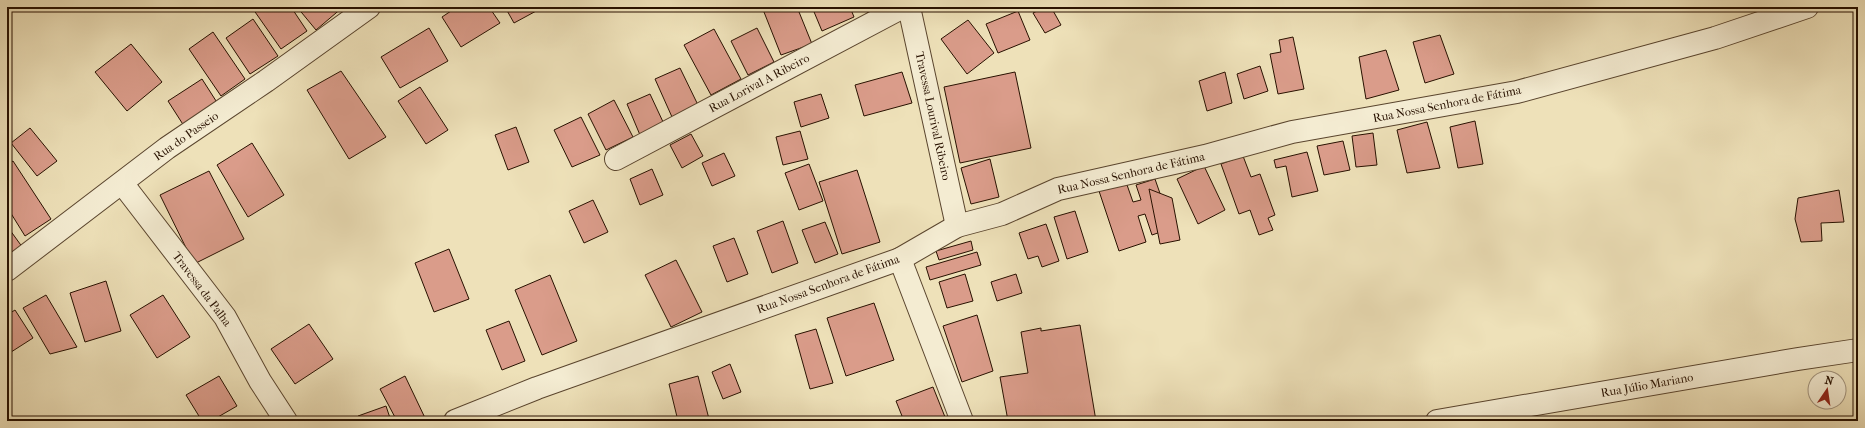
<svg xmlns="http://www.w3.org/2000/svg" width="1865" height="428" font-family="'IM FELL French Canon',serif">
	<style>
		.building { fill: #da9c8a; stroke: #281100 }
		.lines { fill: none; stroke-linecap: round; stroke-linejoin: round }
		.minor-casing { stroke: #5a452e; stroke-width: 24 }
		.minor { stroke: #f4ecd2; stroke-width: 22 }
		.labels { text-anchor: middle; stroke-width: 3; stroke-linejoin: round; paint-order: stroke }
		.street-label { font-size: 12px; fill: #281100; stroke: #f4ecd2 }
	</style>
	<rect width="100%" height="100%" fill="#eee1b9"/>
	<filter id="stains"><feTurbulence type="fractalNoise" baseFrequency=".005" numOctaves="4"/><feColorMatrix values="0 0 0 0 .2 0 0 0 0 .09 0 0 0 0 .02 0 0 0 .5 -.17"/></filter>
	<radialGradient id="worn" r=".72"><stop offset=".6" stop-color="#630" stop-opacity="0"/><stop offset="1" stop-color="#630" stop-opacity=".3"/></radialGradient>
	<g class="building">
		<path d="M256 7H291L307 31 281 49 253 9Z"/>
		<path d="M297 7H343L316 30Z"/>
		<path d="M457 7H489L500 23 461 47 442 17Z"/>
		<path d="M505 7H536L538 10 514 23Z"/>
		<path d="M762 7H797L812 44 781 55Z"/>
		<path d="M812 7H850L854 17 822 31Z"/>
		<path d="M865 7H885L869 16Z"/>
		<path d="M1045 7H1051L1061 25 1045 33 1033 13Z"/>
		<path d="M1018 11 1030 40 998 53 986 24Z"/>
		<path d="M253 19 278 56 250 74 226 38Z"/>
		<path d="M968 20 994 53 967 74 941 39Z"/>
		<path d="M429 28 448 61 400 88 381 57Z"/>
		<path d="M757 28 774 62 748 75 731 41Z"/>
		<path d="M714 29 741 79 711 95 684 45Z"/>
		<path d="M213 32 245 79 221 96 189 49Z"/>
		<path d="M1440 35 1454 74 1425 83 1413 42Z"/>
		<path d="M1293 37 1304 89 1278 94 1270 54 1281 52 1279 40Z"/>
		<path d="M131 44 162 82 127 111 95 72Z"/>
		<path d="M1386 50 1399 90 1366 99 1359 57Z"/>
		<path d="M1260 66 1268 91 1244 99 1237 74Z"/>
		<path d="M680 68 698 105 672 117 655 79Z"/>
		<path d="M341 71 386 137 349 159 307 90Z"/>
		<path d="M902 72 912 103 864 116 855 85Z"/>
		<path d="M1015 72 1031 148 960 163 944 87Z"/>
		<path d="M1225 72 1232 103 1207 111 1199 81Z"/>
		<path d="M202 79 218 104 184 126 168 101Z"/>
		<path d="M420 87 448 130 426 144 398 101Z"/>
		<path d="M650 94 664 124 640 135 627 104Z"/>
		<path d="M821 94 829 118 801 127 794 102Z"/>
		<path d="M614 100 633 137 606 150 588 114Z"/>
		<path d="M581 117 600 155 572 167 554 130Z"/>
		<path d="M1475 121 1483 164 1458 168 1450 127Z"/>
		<path d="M1427 122 1440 168 1407 173 1397 130Z"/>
		<path d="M516 127 529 162 508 170 495 135Z"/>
		<path d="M30 128 57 161 37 176 11 143Z"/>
		<path d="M800 131 808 159 783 165 776 137Z"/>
		<path d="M1373 133 1377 165 1356 167 1352 136Z"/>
		<path d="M691 134 703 156 682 168 670 145Z"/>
		<path d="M1343 141 1350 170 1324 175 1317 146Z"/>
		<path d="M252 143 284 195 248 217 217 165Z"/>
		<path d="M1307 152 1318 191 1292 197 1286 166 1276 168 1274 160Z"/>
		<path d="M724 153 735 176 712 186 702 163Z"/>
		<path d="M1243 156 1251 177 1260 174 1275 215 1268 218 1273 230 1259 235 1250 210 1239 214 1221 164Z"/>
		<path d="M990 159 999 197 971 204 961 168Z"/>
		<path d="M13 161 51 219 25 236 7 207V165Z"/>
		<path d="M809 164 823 201 799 210 785 173Z"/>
		<path d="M1204 166 1225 210 1198 224 1177 179Z"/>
		<path d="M652 169 663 195 640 205 630 179Z"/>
		<path d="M857 170 880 242 842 254 819 182Z"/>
		<path d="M209 171 244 239 194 264 160 195Z"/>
		<path d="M1155 179 1172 228 1152 235 1145 214 1138 216 1146 242 1119 251 1099 191 1126 182 1133 202 1141 200 1136 185Z"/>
		<path d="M1149 189 1172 198 1180 240 1160 244Z"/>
		<path d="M1839 190 1844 222 1821 223 1822 241 1801 242 1795 219 1798 198Z"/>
		<path d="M593 200 608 232 584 243 569 211Z"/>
		<path d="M1075 211 1088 252 1067 259 1054 217Z"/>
		<path d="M783 221 798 263 772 273 757 231Z"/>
		<path d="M825 222 838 254 815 263 802 230Z"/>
		<path d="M1046 224 1059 261 1042 267 1038 256 1028 259 1019 233Z"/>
		<path d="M7 226 23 248 7 259Z"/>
		<path d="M734 238 748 274 727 282 713 246Z"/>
		<path d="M971 241 973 250 939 260 936 251Z"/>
		<path d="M449 249 469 299 434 312 415 263Z"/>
		<path d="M977 252 981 265 930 280 926 267Z"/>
		<path d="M676 260 702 312 671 327 645 275Z"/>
		<path d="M965 274 973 301 947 308 939 282Z"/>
		<path d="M1016 274 1022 293 997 301 991 282Z"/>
		<path d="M550 275 577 341 542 355 515 290Z"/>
		<path d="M106 281 121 331 85 342 70 293Z"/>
		<path d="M46 295 77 347 50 354 23 308Z"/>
		<path d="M163 295 190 337 157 358 130 315Z"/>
		<path d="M874 303 894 360 846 376 827 318Z"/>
		<path d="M15 310 33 338 8 354 7 315Z"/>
		<path d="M977 315 993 371 962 382 943 326Z"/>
		<path d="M509 321 525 361 502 370 486 330Z"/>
		<path d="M309 324 333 359 295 384 271 349Z"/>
		<path d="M1080 325 1096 421H1008L1000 377 1028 373 1021 332 1041 328V331Z"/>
		<path d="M816 329 833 383 810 389 795 335Z"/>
		<path d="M730 364 741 392 723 399 712 372Z"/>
		<path d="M219 376 237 406 211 421H202L186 395Z"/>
		<path d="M405 376 426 420 424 421H397L380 389Z"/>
		<path d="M698 376 709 419 700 421H678L669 384Z"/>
		<path d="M933 387 945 417 935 421H904L896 401Z"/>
		<path d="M386 406 391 421H359L358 416Z"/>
	</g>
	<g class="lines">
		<defs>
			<g id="minor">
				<path d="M909 7 957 226"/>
				<path d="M616 159 903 7"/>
				<path d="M122 183 225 317 260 381 286 421"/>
				<path d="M900 259 962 421"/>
				<path d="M7 270 167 148 266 81 369 7"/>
				<path d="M455 421 537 388 900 259 957 226 1002 214 1058 189 1205 156 1292 132 1517 92 1715 38 1807 7"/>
				<path d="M1437 421 1798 359 1858 350"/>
			</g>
		</defs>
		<use href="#minor" class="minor-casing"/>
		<use href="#minor" class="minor"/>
	</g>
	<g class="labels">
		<g class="street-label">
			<text transform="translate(759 83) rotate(-28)" y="4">Rua Lorival A Ribeiro</text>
			<text transform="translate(1447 104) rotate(-11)" y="4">Rua Nossa Senhora de Fátima</text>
			<text transform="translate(933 116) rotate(78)" y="4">Travessa Lourival Ribeiro</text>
			<text transform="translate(186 136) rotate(-35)" y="4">Rua do Passeio</text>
			<text transform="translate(1131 173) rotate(-13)" y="4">Rua Nossa Senhora de Fátima</text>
			<text transform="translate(828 284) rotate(-20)" y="4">Rua Nossa Senhora de Fátima</text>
			<text transform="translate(202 289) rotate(53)" y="4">Travessa da Palha</text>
			<text transform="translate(1647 385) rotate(-10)" y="4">Rua Júlio Mariano</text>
		</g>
	</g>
	<rect width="1865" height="428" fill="none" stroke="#eee1b9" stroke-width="24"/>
	<rect x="8" y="8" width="1849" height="412" fill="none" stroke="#281100" stroke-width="2"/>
	<rect x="12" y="12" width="1841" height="404" fill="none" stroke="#281100"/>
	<g transform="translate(1827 390) rotate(13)"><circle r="19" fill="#f4ecd2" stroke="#a2947e"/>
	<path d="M0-3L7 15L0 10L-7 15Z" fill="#8f2418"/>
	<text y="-6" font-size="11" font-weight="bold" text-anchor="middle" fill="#281100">N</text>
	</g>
	<rect width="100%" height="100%" filter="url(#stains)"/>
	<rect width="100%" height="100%" fill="url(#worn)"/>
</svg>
